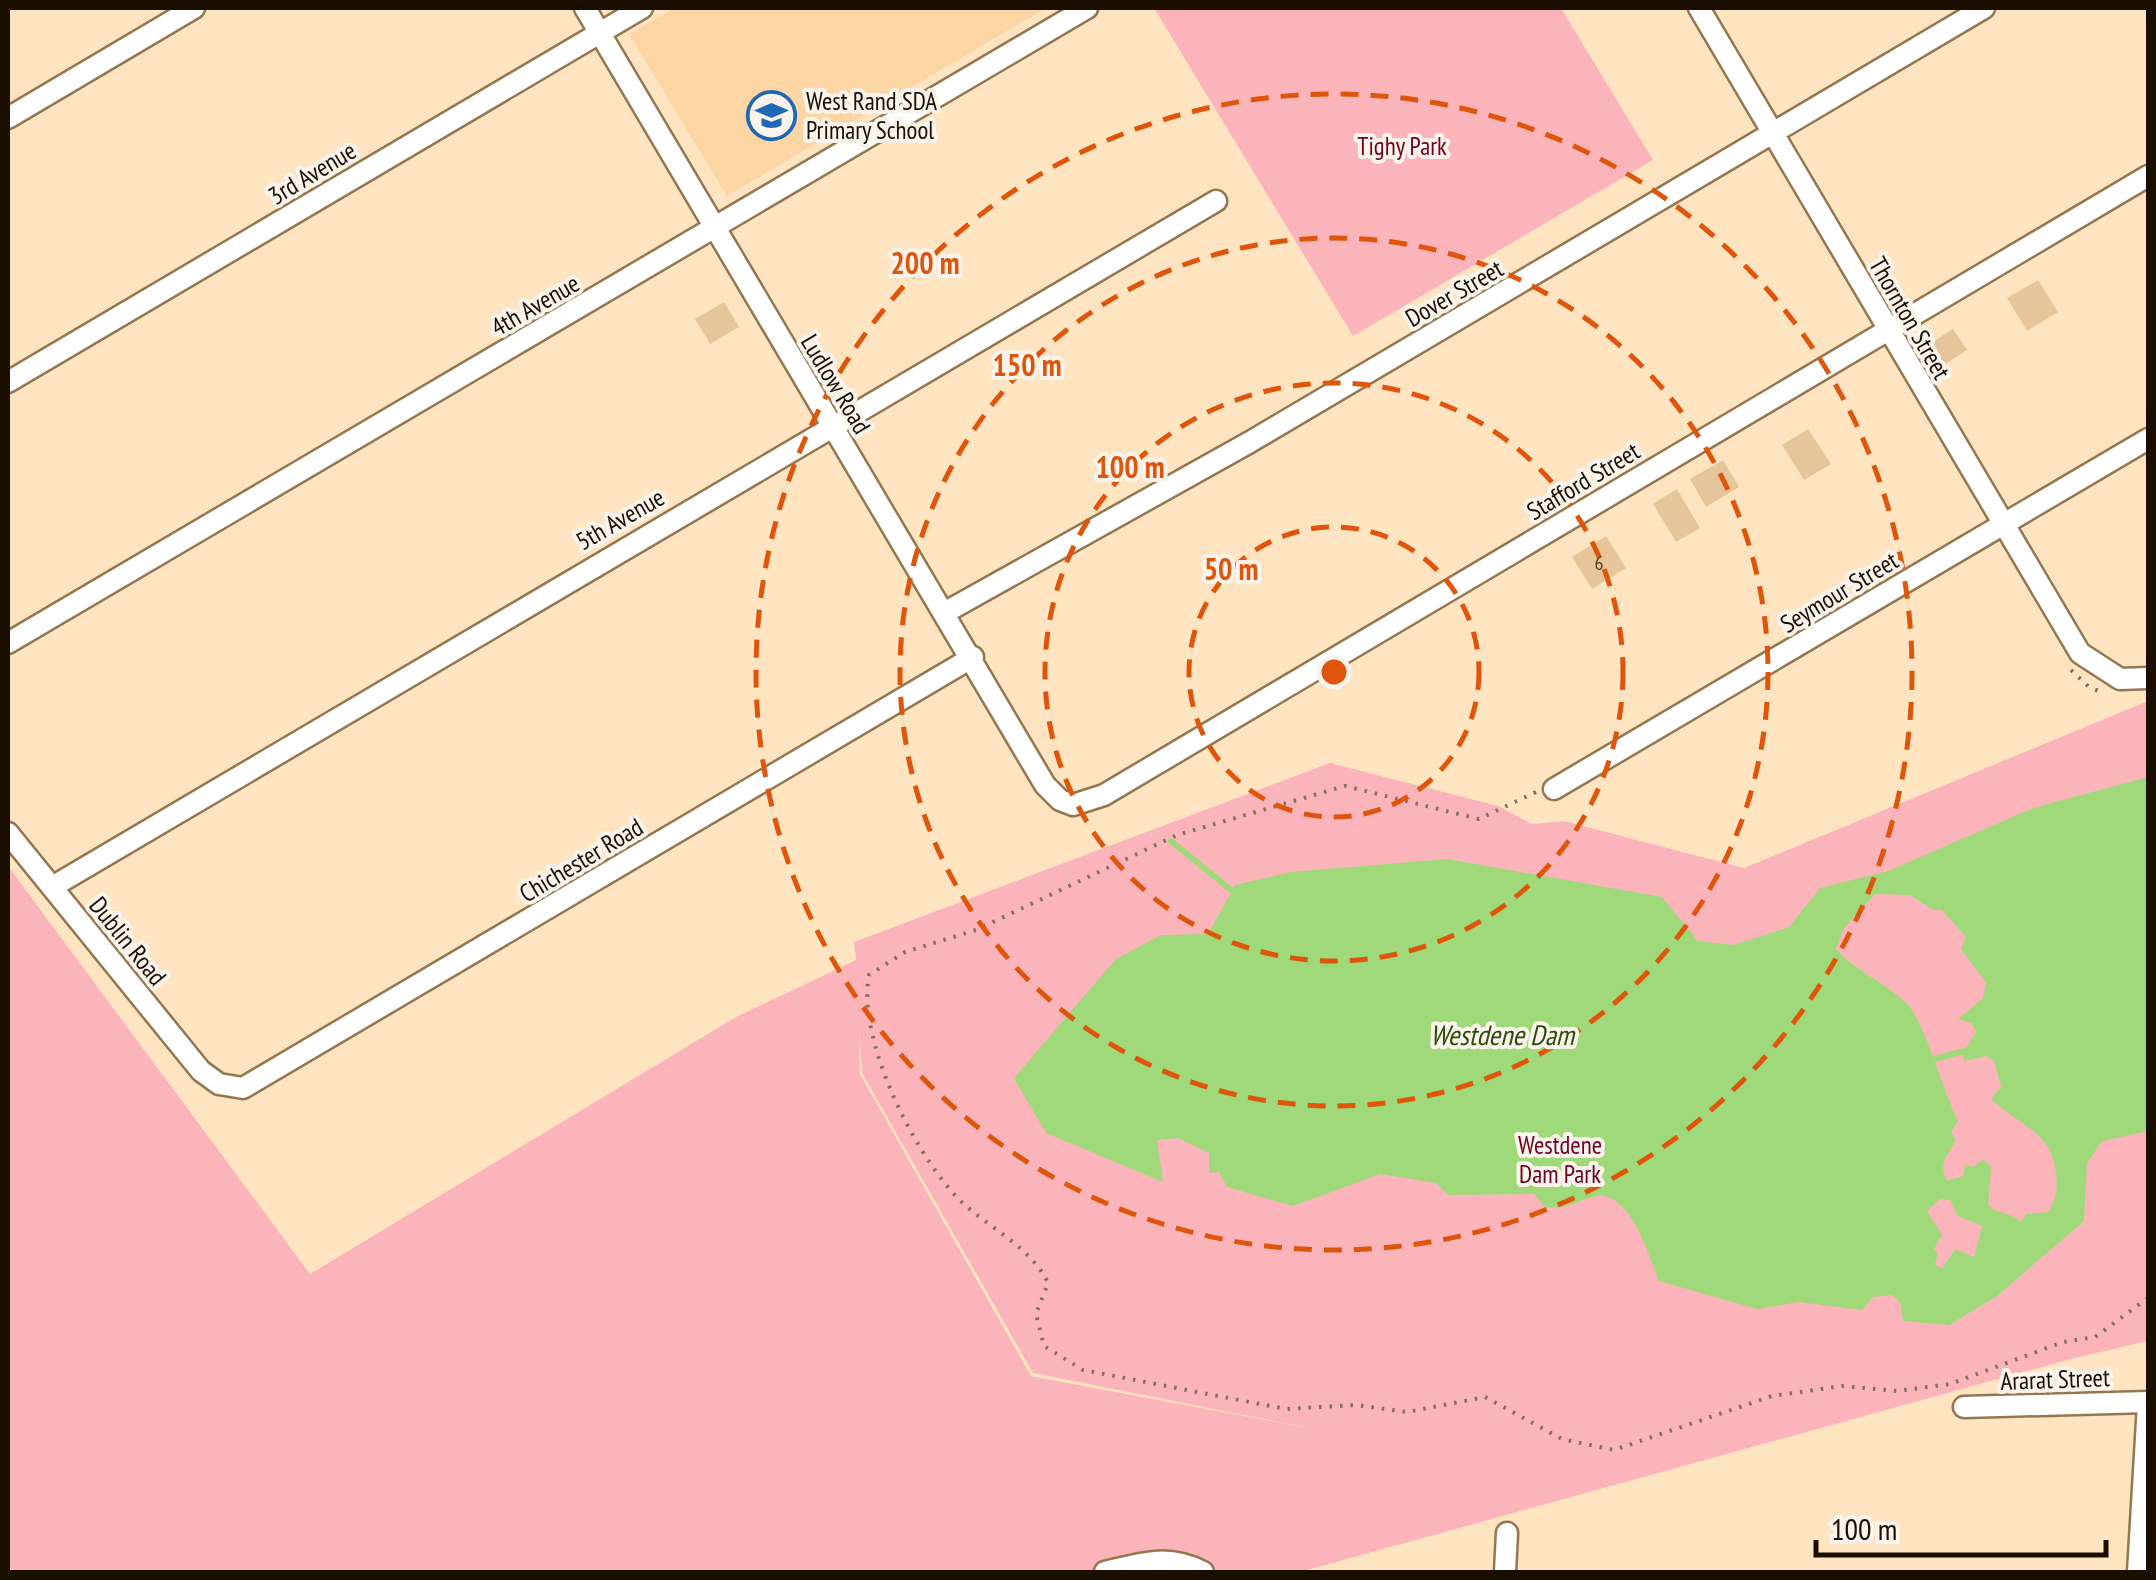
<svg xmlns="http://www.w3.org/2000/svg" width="2156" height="1580" font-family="'PT Sans Narrow',sans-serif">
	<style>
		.built { fill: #fbd5a3 }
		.green { fill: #fbb5ba; fill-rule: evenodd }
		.water { fill: #9fd97a; fill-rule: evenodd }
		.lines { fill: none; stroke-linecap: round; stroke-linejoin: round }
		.stream { stroke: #9fd97a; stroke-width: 6 }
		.building { fill: #e6c59a }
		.minor-casing { stroke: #95774f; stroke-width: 25 }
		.path { stroke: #837059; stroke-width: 4; stroke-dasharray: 2.5 8; stroke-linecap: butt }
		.minor { stroke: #fff; stroke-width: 20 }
		.ring { fill: none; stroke: #de550b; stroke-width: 5; stroke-dasharray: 18 12 }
		.labels { text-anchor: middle; stroke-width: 8; stroke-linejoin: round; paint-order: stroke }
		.number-label { font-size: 20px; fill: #4d3c27 }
		.poi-label { font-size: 25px; fill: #1a0e01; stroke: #fbf4ec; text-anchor: start }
		.park-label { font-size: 25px; fill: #6d0121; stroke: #fbf4ec }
		.street-label { font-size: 25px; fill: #1a0e01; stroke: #fbf4ec }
		.water-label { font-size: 28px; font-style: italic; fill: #2a4d0a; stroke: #fbf4ec }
		.centre { fill: #de550b; stroke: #fbf4ec; stroke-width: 5 }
		.ring-label { font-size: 30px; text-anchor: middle; font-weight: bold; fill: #de550b; stroke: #fbf4ec; stroke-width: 8; stroke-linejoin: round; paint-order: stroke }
	</style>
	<rect width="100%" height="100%" fill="#ffe4c1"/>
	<path class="built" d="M675 8H1046L727 196 629 34Z"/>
	<g class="green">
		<path d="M1154 8H1561L1653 160 1353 336Z"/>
		<path d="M2148 701V1341L2067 1360 1300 1572H8V866L310 1274 736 1017 856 960 854 942 1330 763 1498 806 1532 824 1564 821 1744 868ZM859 1030 862 1073 1033 1373 1319 1430 1031 1376 860 1074Z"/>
	</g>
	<path class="water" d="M2148 777V1131L2102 1141 2087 1163 2084 1221 1997 1296 1949 1325 1903 1321 1900 1302 1892 1295 1873 1297 1862 1310 1799 1302 1757 1309 1659 1281C1649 1258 1631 1191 1597 1196 1575 1200 1572 1210 1545 1207L1534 1194 1448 1195 1436 1183 1380 1174 1293 1206 1227 1187 1219 1172 1209 1173V1153L1178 1138 1157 1140 1163 1182 1046 1133 1014 1078 1116 959 1161 935 1208 934 1235 885 1291 872 1447 859 1662 897 1698 941 1733 945 1789 927 1820 888 1888 871 2033 808ZM1875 894 1910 895 1933 910H1942L1966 937 1961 949 1986 983 1983 998 1958 1019 1971 1023 1976 1032 1963 1053 1964 1061 1986 1056 1994 1061 2001 1087 1991 1099C2017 1125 2052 1130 2056 1174 2058 1188 2056 1200 2048 1212L2026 1214 2021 1222C2011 1212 1998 1215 1988 1205L1991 1167 1983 1159 1973 1167 1965 1164 1963 1176 1947 1181C1938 1163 1947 1156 1956 1141L1951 1132 1958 1121C1944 1093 1925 1025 1909 1006 1886 982 1856 972 1836 949L1844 928ZM1940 1199 1950 1200 1958 1216 1982 1226 1974 1257 1955 1249 1942 1269 1935 1264 1938 1254 1934 1249 1942 1235 1927 1211Z"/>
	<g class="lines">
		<g class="stream">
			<path d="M1171 841 1236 894"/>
			<path d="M1926 1061 1972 1049"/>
		</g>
	</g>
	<g class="building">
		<path d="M2038 280 2058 312 2027 331 2007 298Z"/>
		<path d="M724 302 739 327 710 344 695 319Z"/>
		<path d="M1953 329 1967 350 1936 370 1922 349Z"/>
		<path d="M1808 429 1831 464 1804 480 1782 445Z"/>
		<path d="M1723 460 1739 487 1706 507 1690 479Z"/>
		<path d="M1677 489 1700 528 1676 542 1653 504Z"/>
		<path d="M1606 536 1626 568 1592 589 1572 557Z"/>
	</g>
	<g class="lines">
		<defs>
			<g id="minor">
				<path d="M585 8 1045 785 1060 800 1073 805 1104 795 2148 176"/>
				<path d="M1699 8 2080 653 2120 679 2148 678"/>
				<path d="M8 118 194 8"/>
				<path d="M8 382 642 8"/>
				<path d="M944 613 1250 442 1984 8"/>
				<path d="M8 643 1087 8"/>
				<path d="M1554 789 2148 439"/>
				<path d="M8 833 201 1071 219 1084 243 1088 973 657"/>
				<path d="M52 887 1216 201"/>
				<path d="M1964 1407 2148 1402"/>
				<path d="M1105 1572C1142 1563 1168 1554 1203 1572"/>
				<path d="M1505 1572 1507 1533"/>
				<path d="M2138 1572 2148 1404"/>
			</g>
		</defs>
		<use href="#minor" class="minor-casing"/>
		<g class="path">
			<path d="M2071 670 2089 687 2103 693"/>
			<path d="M1536 792 1479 819 1345 786 1177 835 976 930 905 952 869 975C857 1038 911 1146 953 1193 982 1226 1029 1243 1048 1283L1036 1314 1044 1346 1083 1370 1286 1409 1356 1405 1407 1412 1485 1397 1562 1439 1614 1450 1772 1396 1842 1386 1897 1391 1950 1384 2063 1342 2095 1337 2148 1298"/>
		</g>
		<use href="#minor" class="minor"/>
	</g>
	<g class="ring">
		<circle cx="1334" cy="672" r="145"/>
		<circle cx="1334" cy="672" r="289"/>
		<circle cx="1334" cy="672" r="434"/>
		<circle cx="1334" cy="672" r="578"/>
	</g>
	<defs>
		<symbol id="school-ring" viewBox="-11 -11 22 22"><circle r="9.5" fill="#fbf4ec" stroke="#1f68b8" stroke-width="1.5"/><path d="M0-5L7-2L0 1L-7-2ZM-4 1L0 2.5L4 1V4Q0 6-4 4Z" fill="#1f68b8"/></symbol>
	</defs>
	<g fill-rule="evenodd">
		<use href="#school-ring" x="744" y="88" width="55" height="55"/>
	</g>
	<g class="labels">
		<g class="number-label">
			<text x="1599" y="570">6</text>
		</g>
		<g class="poi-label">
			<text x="806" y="110">West Rand SDA<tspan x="806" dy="29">Primary School</tspan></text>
		</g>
		<g class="park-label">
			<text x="1402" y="155">Tighy Park</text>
			<text x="1560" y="1154">Westdene<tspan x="1560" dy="29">Dam Park</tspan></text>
		</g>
		<g class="street-label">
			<text transform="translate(312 173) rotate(-31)" y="9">3rd Avenue</text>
			<text transform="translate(1454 293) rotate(-30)" y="9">Dover Street</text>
			<text transform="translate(535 305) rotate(-30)" y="9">4th Avenue</text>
			<text transform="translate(1910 318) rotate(60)" y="9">Thornton Street</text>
			<text transform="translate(836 384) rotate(59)" y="9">Ludlow Road</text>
			<text transform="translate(1583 481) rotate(-31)" y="9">Stafford Street</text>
			<text transform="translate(620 519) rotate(-30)" y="9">5th Avenue</text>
			<text transform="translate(1839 592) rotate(-31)" y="9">Seymour Street</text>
			<text transform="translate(581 860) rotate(-31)" y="9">Chichester Road</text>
			<text transform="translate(128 941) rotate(51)" y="9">Dublin Road</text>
			<text transform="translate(2055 1379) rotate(-2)" y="9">Ararat Street</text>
		</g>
		<g class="water-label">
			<text x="1502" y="1045">Westdene Dam</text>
		</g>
	</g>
	<circle cx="1334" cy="672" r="15" class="centre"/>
	<g class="ring-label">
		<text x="925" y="274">200 m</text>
		<text x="1027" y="376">150 m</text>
		<text x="1130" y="478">100 m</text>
		<text x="1231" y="580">50 m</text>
	</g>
	<rect width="2156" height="1580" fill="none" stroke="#1a0e01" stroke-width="20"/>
	<path d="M1816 1540v15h290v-15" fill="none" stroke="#1a0e01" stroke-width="5"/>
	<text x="1831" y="1540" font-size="30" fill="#1a0e01" stroke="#fbf4ec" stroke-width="8" paint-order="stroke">100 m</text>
</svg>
